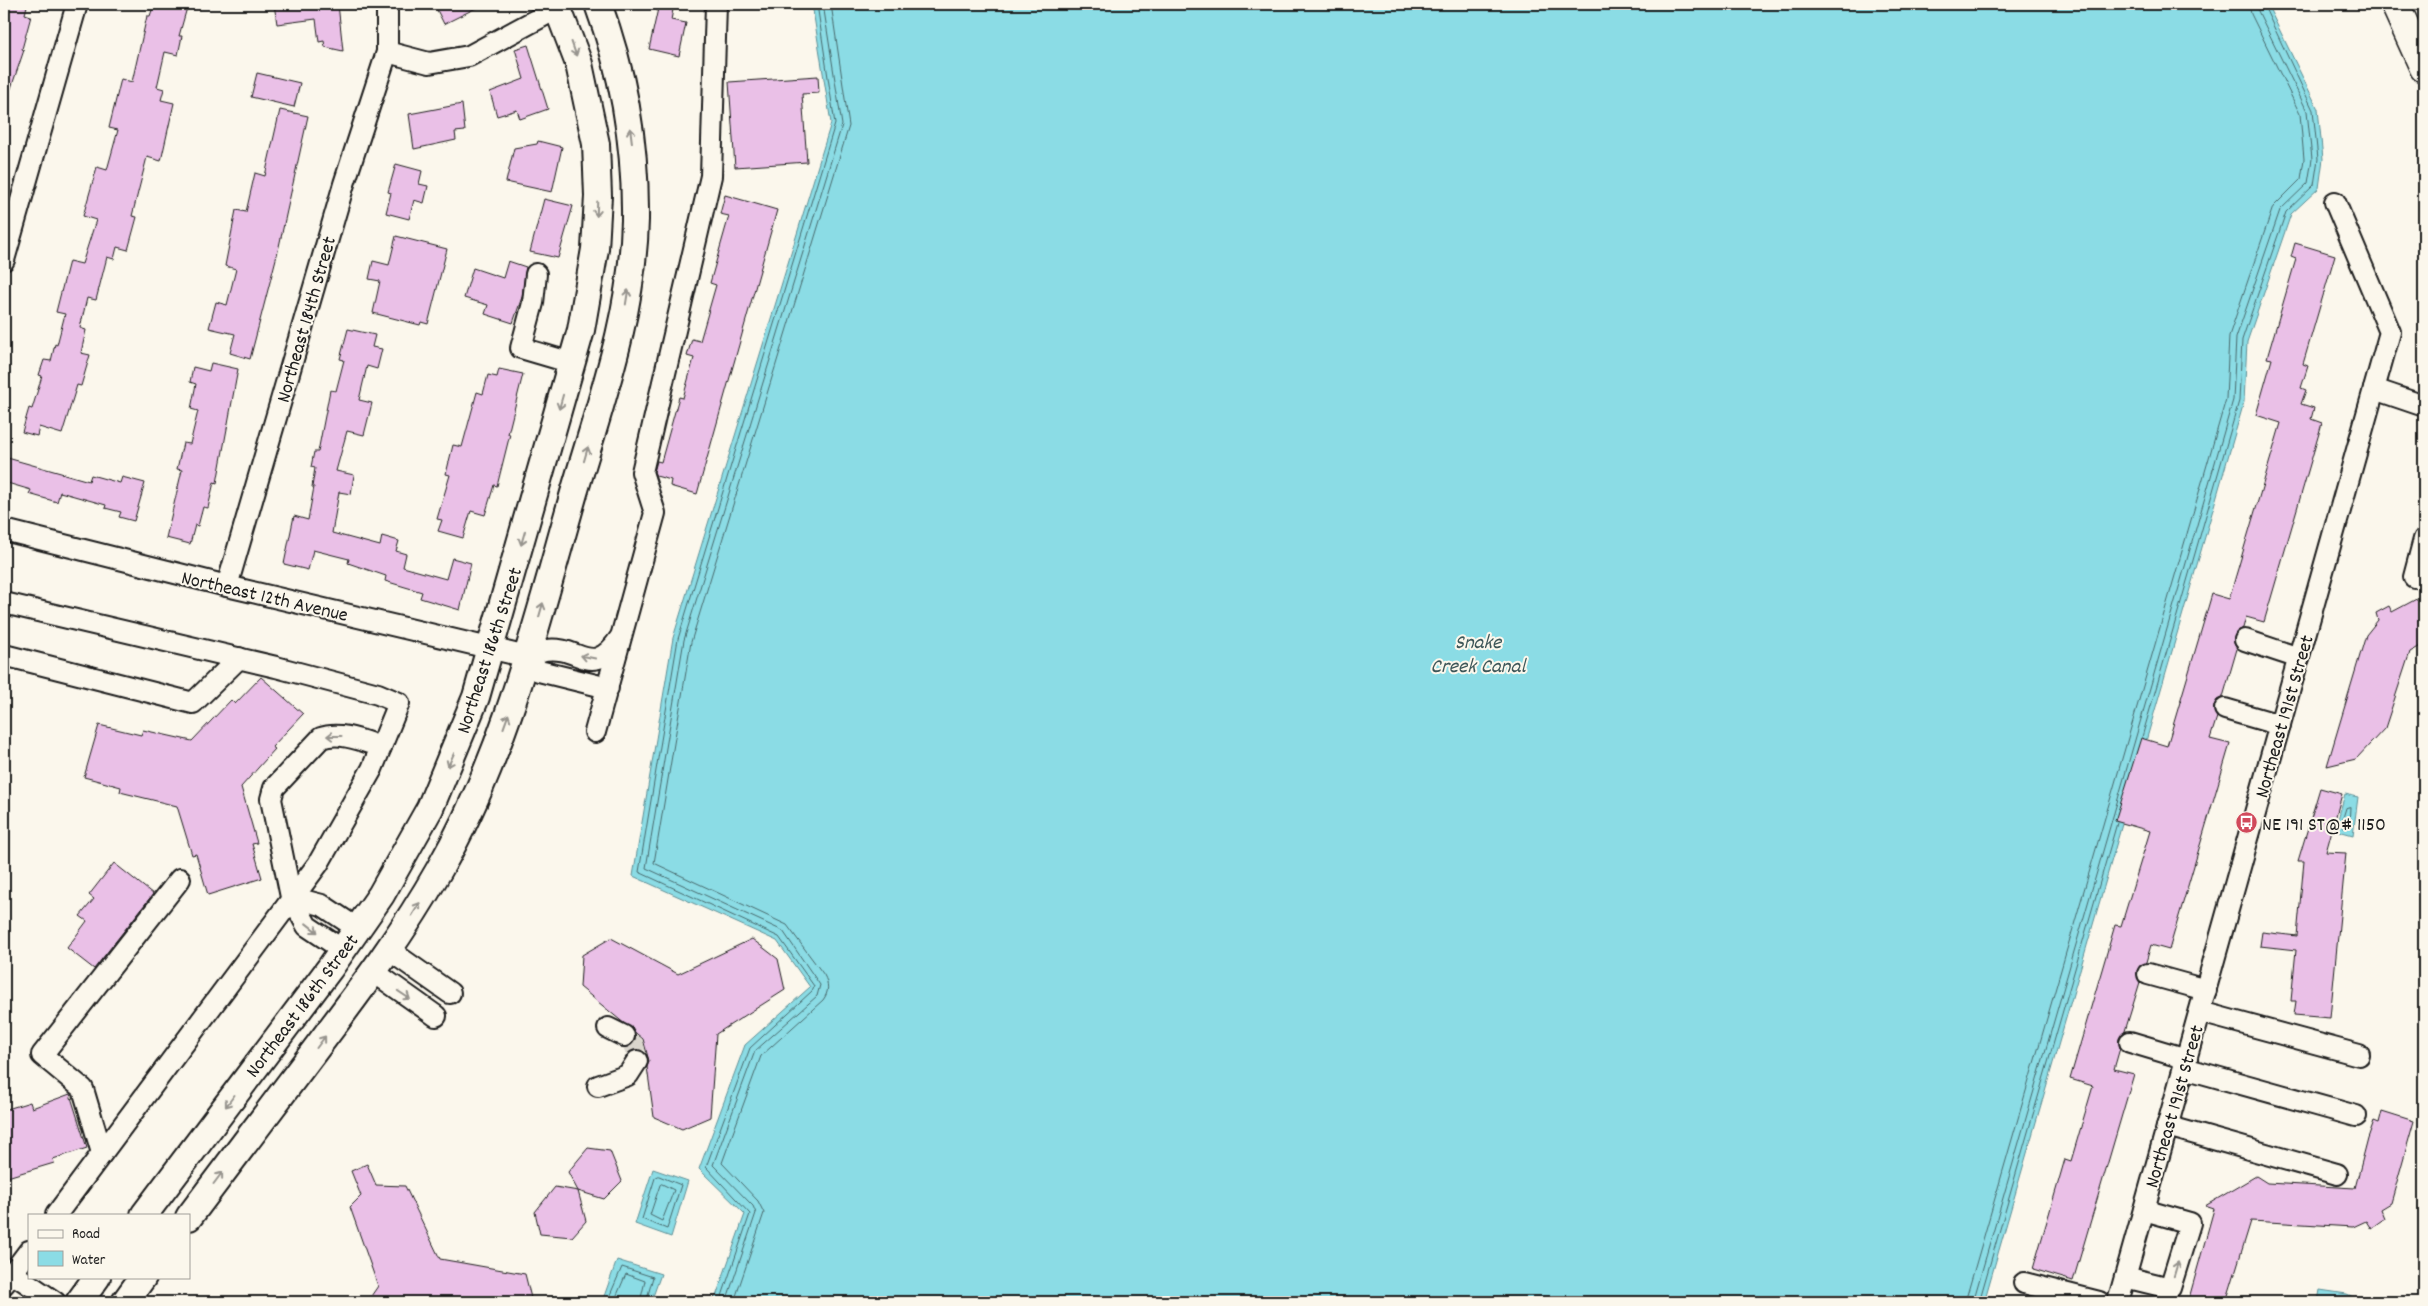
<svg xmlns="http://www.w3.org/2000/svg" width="2428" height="1306" font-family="Dekko,sans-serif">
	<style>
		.water { fill: #8bdce5; stroke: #5f8f95 }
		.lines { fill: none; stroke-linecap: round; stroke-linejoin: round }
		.shore { stroke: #48696c; stroke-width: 1 }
		.building { fill: #eac0e7; stroke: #1c1c1c }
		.minor-tunnel { stroke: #dad6cd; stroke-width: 20; stroke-dasharray: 20 10; stroke-linecap: butt }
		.minor-casing { stroke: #1c1c1c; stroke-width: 24 }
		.major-casing { stroke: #1c1c1c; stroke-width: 30 }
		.highway-casing { stroke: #1c1c1c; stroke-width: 31 }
		.minor { stroke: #fbf7ec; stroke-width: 20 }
		.major { stroke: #fbf7ec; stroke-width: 26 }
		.highway { stroke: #fbf7ec; stroke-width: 28 }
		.oneway { stroke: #97948e }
		.labels { text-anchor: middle; stroke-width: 4; stroke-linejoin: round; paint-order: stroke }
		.street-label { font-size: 20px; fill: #1c1c1c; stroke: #fbf7ec }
		.poi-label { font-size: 20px; fill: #1c1c1c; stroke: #fbf7ec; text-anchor: start }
		.water-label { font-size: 21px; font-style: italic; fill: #3d5658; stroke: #fbf7ec }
	</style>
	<rect width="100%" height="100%" fill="#fbf7ec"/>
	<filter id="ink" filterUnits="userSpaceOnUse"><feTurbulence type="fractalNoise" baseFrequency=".02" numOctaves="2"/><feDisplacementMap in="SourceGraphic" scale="10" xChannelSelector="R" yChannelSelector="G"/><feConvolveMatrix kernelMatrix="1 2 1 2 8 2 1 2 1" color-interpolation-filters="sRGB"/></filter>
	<g filter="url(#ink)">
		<g class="water">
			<path d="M812 4H2267L2318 109 2323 159 2319 188 2291 214 2247 342 2244 402 1984 1302H714L745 1214 699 1169 745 1045 810 987 777 941 633 876 673 638 831 123Z"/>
			<path d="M2345 794 2358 797 2353 835 2335 830Z"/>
			<path d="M653 1169 688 1181 671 1237 635 1224Z"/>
			<path d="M617 1260 661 1274 651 1302H602Z"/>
			<path d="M2320 1290 2347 1294 2357 1299 2356 1302H2321L2318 1301Z"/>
		</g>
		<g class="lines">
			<g class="shore">
				<path d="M2142 737 2239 401 2242 340 2286 212 2314 185 2318 159 2313 110 2263 4"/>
				<path d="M2350 807 2349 826 2343 827 2341 824 2346 808Z"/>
				<path d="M659 1176 681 1185 667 1229 642 1219 655 1178Z"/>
				<path d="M662 1184 674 1190 662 1221 650 1215 660 1185Z"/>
				<path d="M607 1302 622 1267 653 1277 646 1302"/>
				<path d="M614 1302 626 1274 645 1281 640 1302"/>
				<path d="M720 1302 750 1214 706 1167 750 1048 812 991 814 986 779 937 639 872 678 639 835 124 817 4"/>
				<path d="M726 1302 756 1213 753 1206 713 1165 755 1051 817 996 820 985 783 931 646 868 684 640 842 125 823 4"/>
				<path d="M734 1302 764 1213 758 1201 722 1163 761 1056 823 1000C829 992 829 984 824 975L787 925 654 863 691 642 849 126 831 4"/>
				<path d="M1965 1302 2226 399 2229 336 2273 207 2301 179 2304 159 2300 114 2251 14 2249 4"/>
				<path d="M1973 1302 2233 400 2236 338 2280 210 2308 183 2312 159 2307 111 2258 11 2256 4"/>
				<path d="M1979 1302 2117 823"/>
			</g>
		</g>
		<g class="building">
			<path d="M4 4 27 6 25 14 31 16 22 49 24 50 8 97H4V45L8 22 4 21Z"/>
			<path d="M154 4H188L179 36H182L178 55 165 52 157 87 164 89 161 100 174 103 161 161 147 157 132 216 137 217 128 250 117 247 114 259 107 257 96 300 87 298 80 328 86 330 81 353 90 355 81 386 77 385 62 434 39 427 37 436 22 432 29 408 32 409 42 376 39 375 44 360 51 361 55 344 57 345 65 314 56 312 69 261 82 264 96 220 83 216 97 167 107 170 118 130 109 128 121 79 132 82 147 16H150Z"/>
			<path d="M274 4H338L343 51 325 47 324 41 319 42 316 19 277 24Z"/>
			<path d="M434 4H484L444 24Z"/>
			<path d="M659 4H674L671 20 686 23 679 56 649 49Z"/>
			<path d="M528 45 548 109 520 119 517 110 497 116 490 92 524 79 515 49Z"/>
			<path d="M257 73 300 83 294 107 251 97Z"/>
			<path d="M818 76 819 93 802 94 807 162 735 167 729 82Z"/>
			<path d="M462 104 465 131 455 132 456 140 414 149 409 114Z"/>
			<path d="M280 110 308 116 278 251 250 359 230 353 235 334 209 328 216 302 227 305 236 269 225 266 236 210 246 212 255 173 265 176Z"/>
			<path d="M538 141 562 147 552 192 506 182 514 148 537 144Z"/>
			<path d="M396 164 422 171 419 184 428 186 424 203 414 200 409 219 386 213 391 193 388 192Z"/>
			<path d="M725 195 777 210 697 494 670 486 671 480 656 476 654 472 657 461 661 462 679 397 683 398 694 358 687 356 692 339 700 341 716 285 710 283 729 216 720 214Z"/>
			<path d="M544 199 573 206 558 258 530 252Z"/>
			<path d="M396 236 447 249 428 324 421 322 420 325 373 313 380 281 369 279 373 261 389 265Z"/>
			<path d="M2295 243 2335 255 2303 364 2308 366 2301 388 2306 390 2301 404 2314 408 2311 419 2322 423 2264 622 2246 617 2243 628 2238 631 2234 637V643L2237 649 2223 697 2217 700 2214 706 2217 717 2210 739 2230 744 2169 950 2151 945 2146 962 2137 970 2140 982 2125 1031 2119 1039 2120 1048 2114 1069 2134 1074 2073 1281 2033 1269 2065 1159 2071 1161 2093 1086 2070 1079 2115 925 2121 926 2150 831 2115 821 2141 738 2167 746 2212 594 2229 599 2281 423 2256 415 2272 359 2267 358 2296 259 2291 257Z"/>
			<path d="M508 261 526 267 522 297 513 323 485 314 488 305 464 298 473 268 503 278Z"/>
			<path d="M348 329 375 335 372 347 382 349 377 369 367 366 359 400 372 403 364 435 347 431 336 471 354 475 351 494 339 492 332 533 380 546 382 536 399 541 396 551 406 554 403 567 446 579 452 558 471 563 460 610 420 598 422 592 385 581 386 576 348 563 349 559 313 550 308 570 284 564 294 516 308 520 314 487H312L315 468 311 467 314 452H318L330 390 336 391 344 360 340 359Z"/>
			<path d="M211 363 238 369 217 483 214 482 208 508 203 507 198 526 195 525 190 544 166 538 182 470 177 469 183 443 190 444 198 411 191 409 196 384 190 382 193 367 209 371Z"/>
			<path d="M499 369 523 374 508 434H510L497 486 494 485 485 515 471 511 463 538 438 531 442 520 437 519 450 475 446 474 453 445 462 447 477 392 483 394 488 375 497 377Z"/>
			<path d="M4 457 89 481 91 475 120 483 122 477 145 483 134 521 119 517 121 512 105 508 106 505 60 492 57 502 29 494 31 490 4 482Z"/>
			<path d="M2424 595V644L2410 652 2385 728 2356 759 2327 766 2366 635 2378 620 2376 613 2389 606 2392 612Z"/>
			<path d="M261 677 303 714 272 747 275 749 241 787 257 843 252 844 262 878 208 895 196 854 192 855 177 806 120 792 121 787 84 777 99 725 141 735 143 730 192 741 231 700 235 704Z"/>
			<path d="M2320 788 2342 794 2326 852 2346 853 2330 1018 2294 1015 2296 1001H2291L2296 950 2260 946 2262 932 2297 936 2304 861H2298Z"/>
			<path d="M114 863 153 894 94 969 67 948 87 921 80 916 94 899 89 895Z"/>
			<path d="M611 938 678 974 752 939 778 959 785 990 716 1034 710 1117 682 1129 654 1117 647 1067 649 1061 643 1039 580 987 582 955Z"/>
			<path d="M70 1094 87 1148 53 1159 54 1163 4 1178V1110L30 1102 32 1108Z"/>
			<path d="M2382 1111 2414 1121 2391 1203 2381 1209 2385 1219 2371 1229 2366 1221 2353 1227 2251 1221 2226 1302H2188L2214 1209 2205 1206 2256 1176 2267 1183 2355 1188 2368 1138 2374 1121 2379 1123Z"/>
			<path d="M588 1148 610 1151 622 1181 604 1199 578 1191 568 1172Z"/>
			<path d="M367 1164 376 1185 405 1186 440 1259 525 1274 532 1302H367L378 1286 350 1207 361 1196 351 1171Z"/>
			<path d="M555 1187 578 1191 586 1221 572 1237 540 1234 535 1212Z"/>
		</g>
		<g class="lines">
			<path class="minor-tunnel" d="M624 1036 634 1046 637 1061"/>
			<defs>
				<g id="minor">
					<path d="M387 4V52L429 63 469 56 558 8"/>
					<path d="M4 260 77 4"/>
					<path d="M536 274 533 303 521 348 572 363"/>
					<path d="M2374 389 2424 406"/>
					<path d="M4 530 227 586 527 657"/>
					<path d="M2414 577 2424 539"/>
					<path d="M227 586 344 184 387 52"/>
					<path d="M4 603 276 667 378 694 399 703 372 769 318 864 56 1215"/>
					<path d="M2245 640 2299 658"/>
					<path d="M4 655 193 703 239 658"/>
					<path d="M608 688 539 671 527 657C533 655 540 651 546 650 580 645 591 680 620 638"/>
					<path d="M2225 709 2280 725"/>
					<path d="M595 732 655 513 642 472 711 176 716 4"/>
					<path d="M291 897 322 905 358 929"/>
					<path d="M343 950 307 926 291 897 271 799 274 788 321 738C340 731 363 741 381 747"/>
					<path d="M389 950 450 993"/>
					<path d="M374 972 436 1016"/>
					<path d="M2148 974 2206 990"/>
					<path d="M2200 1012 2359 1055"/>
					<path d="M608 1028 624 1036"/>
					<path d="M2130 1042 2187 1059"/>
					<path d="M2184 1068 2356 1116"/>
					<path d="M598 1086 628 1075 637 1061"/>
					<path d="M2167 1126 2337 1174"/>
					<path d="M102 1153 83 1089 42 1055 180 879"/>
					<path d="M12 1273 55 1302"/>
					<path d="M2125 1277 2170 1288 2190 1223 2144 1210"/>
					<path d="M2024 1283 2099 1302"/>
					<path d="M4 1284 29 1251"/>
					<path d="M2118 1302 2390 332 2335 202"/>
				</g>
				<g id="major">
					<path d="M144 1215 330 968 381 895 430 808 476 697 581 330 595 249 598 196 596 144 579 64 556 4"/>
					<path d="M189 1217C232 1160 275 1103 318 1046 361 989 404 932 439 870 506 753 537 622 574 493 600 404 633 314 635 220 636 145 624 74 598 4"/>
					<path d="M79 1302 97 1277"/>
					<path d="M125 1302 143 1277"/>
				</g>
				<path id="highway" d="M2395 4 2424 68"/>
			</defs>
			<use href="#minor" class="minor-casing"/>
			<use href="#major" class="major-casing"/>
			<use href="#highway" class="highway-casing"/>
			<use href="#minor" class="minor"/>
			<use href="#major" class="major"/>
			<use href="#highway" class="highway"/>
		</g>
		<defs><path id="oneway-shaft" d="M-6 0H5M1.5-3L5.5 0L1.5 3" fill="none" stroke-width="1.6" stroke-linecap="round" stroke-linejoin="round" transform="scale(1.25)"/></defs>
		<g class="oneway">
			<use href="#oneway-shaft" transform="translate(574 49) rotate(71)"/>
			<use href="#oneway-shaft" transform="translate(631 135) rotate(-97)"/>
			<use href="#oneway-shaft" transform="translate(597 209) rotate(92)"/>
			<use href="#oneway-shaft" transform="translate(627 297) rotate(-81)"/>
			<use href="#oneway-shaft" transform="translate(561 402) rotate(106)"/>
			<use href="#oneway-shaft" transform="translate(586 454) rotate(-74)"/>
			<use href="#oneway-shaft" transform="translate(523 538) rotate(106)"/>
			<use href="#oneway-shaft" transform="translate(541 610) rotate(-74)"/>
			<use href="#oneway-shaft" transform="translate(588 657) rotate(-169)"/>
			<use href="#oneway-shaft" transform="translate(506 721) rotate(-70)"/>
			<use href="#oneway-shaft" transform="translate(334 736) rotate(-180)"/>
			<use href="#oneway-shaft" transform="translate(451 760) rotate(114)"/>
			<use href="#oneway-shaft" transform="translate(416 909) rotate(-59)"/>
			<use href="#oneway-shaft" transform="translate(312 928) rotate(38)"/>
			<use href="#oneway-shaft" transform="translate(404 995) rotate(34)"/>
			<use href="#oneway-shaft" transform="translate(321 1042) rotate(-53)"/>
			<use href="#oneway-shaft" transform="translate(230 1101) rotate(127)"/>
			<use href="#oneway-shaft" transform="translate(218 1178) rotate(-53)"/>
			<use href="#oneway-shaft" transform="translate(2176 1269) rotate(-73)"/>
		</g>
	</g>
	<defs>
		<symbol id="bus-disc" viewBox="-11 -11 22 22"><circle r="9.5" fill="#d1495b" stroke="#fbf7ec"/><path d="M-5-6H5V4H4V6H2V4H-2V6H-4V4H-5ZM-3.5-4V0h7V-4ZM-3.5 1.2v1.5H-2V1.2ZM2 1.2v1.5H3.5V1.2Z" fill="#fff"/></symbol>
	</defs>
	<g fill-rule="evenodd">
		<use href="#bus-disc" x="2234" y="810" width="25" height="25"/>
	</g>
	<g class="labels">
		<g class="street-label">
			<text transform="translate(305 319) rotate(-74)" y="7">Northeast 184th Street</text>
			<text transform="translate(265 595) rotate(13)" y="7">Northeast 12th Avenue</text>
			<text transform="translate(488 650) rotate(-72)" y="7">Northeast 186th Street</text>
			<text transform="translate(2283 716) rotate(-74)" y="7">Northeast 191st Street</text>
			<text transform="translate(301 1005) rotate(-53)" y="7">Northeast 186th Street</text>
			<text transform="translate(2173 1106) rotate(-74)" y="7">Northeast 191st Street</text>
		</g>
		<g class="poi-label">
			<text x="2262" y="830">NE 191 ST@# 1150</text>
		</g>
		<g class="water-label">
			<text x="1478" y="648">Snake<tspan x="1478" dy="24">Creek Canal</tspan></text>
		</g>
	</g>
	<rect width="2428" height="1306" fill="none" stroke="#fbf7ec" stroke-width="20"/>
	<rect x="10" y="10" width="2408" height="1286" fill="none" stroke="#1c1c1c" stroke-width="2" filter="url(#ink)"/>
	<rect x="28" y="1214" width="162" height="65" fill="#fbf7ec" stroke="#a29f99"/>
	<rect x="38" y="1230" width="25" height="8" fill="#fbf7ec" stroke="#a29f99"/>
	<text x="72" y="1238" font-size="15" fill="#1c1c1c">Road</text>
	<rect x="38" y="1251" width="25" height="15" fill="#8bdce5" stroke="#a29f99"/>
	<text x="72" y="1264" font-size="15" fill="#1c1c1c">Water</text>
</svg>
